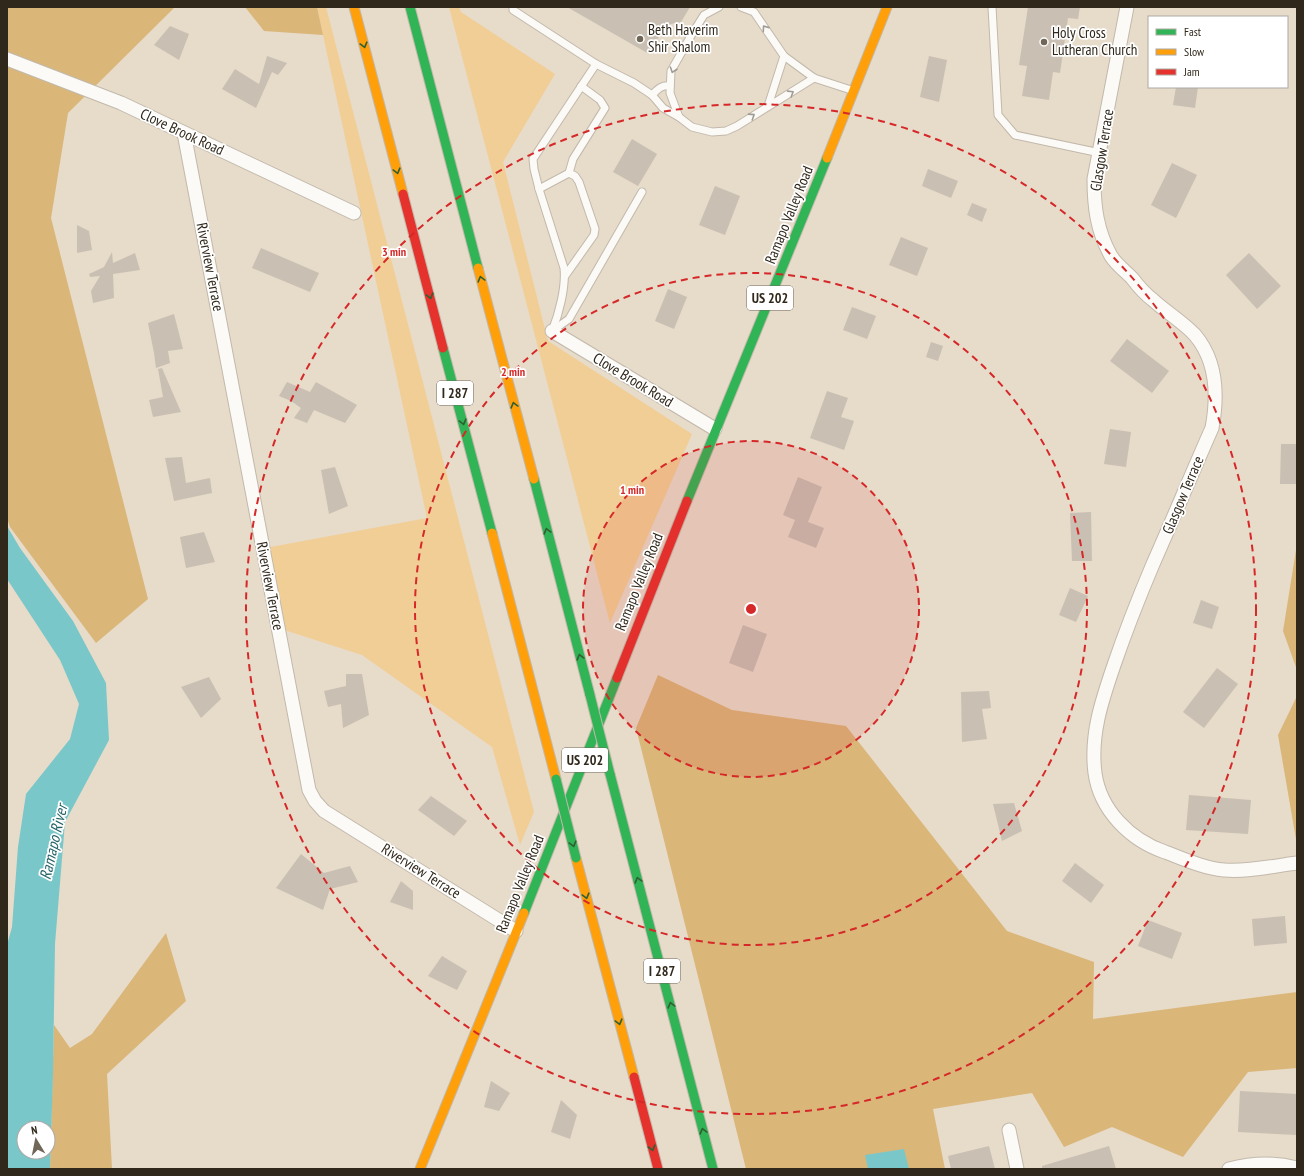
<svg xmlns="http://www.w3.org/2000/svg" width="1304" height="1176" font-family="'PT Sans Narrow',sans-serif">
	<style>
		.green { fill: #f1ce96 }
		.forest { fill: #dab679 }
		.water { fill: #7ac7c9; fill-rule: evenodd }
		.building { fill: #c9c0b3 }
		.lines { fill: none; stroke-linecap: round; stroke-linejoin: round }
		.lane-casing { stroke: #c2b9ab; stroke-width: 9 }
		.street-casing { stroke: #c2b9ab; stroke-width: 15 }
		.fast-casing { stroke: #c2b9ab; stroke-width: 11 }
		.slow-casing { stroke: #c2b9ab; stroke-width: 11 }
		.jam-casing { stroke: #c2b9ab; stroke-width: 11 }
		.lane { stroke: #fbfaf7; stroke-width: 7 }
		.street { stroke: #fbfaf7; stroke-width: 13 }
		.fast { stroke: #30b455; stroke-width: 9 }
		.slow { stroke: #ff9f0a; stroke-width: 9 }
		.jam { stroke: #e5322d; stroke-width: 9 }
		.fast-bridge-casing { stroke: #c2b9ab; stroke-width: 11; stroke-linecap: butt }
		.fast-bridge { stroke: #30b455; stroke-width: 9 }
		.oneway { stroke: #a09c94 }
		.oneway2 { stroke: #306032 }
		.ring { fill: none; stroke: #d62828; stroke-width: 2; stroke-dasharray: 7 5 }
		.poi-dot { fill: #706758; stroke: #fff; stroke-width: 1.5 }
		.labels { text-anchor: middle; stroke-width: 3.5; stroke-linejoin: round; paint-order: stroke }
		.shield { fill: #fff; stroke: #6e685f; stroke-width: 1 }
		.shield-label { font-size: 14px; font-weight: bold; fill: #30281b }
		.poi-label { font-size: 15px; fill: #30281b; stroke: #fff; text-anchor: start }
		.street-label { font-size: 15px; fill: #30281b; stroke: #fff }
		.water-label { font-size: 16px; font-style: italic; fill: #236267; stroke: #fff }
		.centre { fill: #d62828; stroke: #fff; stroke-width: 2 }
		.ring-label { font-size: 12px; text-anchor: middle; font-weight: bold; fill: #d62828; stroke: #fff; stroke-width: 3.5; stroke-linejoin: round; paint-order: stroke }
	</style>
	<rect width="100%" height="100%" fill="#e7dbca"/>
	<g class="green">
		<path d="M317 7H326L534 812 520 845 492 747 362 655 278 628 260 549 427 518Z"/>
		<path d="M449 7H459L461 12 555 74 503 162 548 341 692 434 610 623Z"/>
	</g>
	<g class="forest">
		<path d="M7 7H175L68 113 51 218 148 599 96 643 10 527 7 518Z"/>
		<path d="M245 7H317L323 35 264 31Z"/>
		<path d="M1297 544V670L1283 631Z"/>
		<path d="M658 675 732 710 846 726 1007 931 1094 962 1093 1019 1297 992V1068L1248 1072 1183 1157 1112 1127 1064 1147 1032 1093 933 1109 945 1169H746L636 728Z"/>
		<path d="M1297 696V845L1278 735Z"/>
		<path d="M166 933 186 1001 107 1074 112 1169H50L54 1025 70 1048 92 1034Z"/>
	</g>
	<g class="water">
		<path d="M7 526 20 548 73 621 106 683 109 740 65 822 55 944 53 1075 50 1169H7V945L12 927 18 847 26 794 70 739 79 704 60 660 7 579ZM24 1128H48V1152H24Z"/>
		<path d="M904 1149 909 1169H868L865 1155Z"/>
	</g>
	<g class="building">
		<path d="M567 7H690L681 22 666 25 649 54Z"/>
		<path d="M1028 7H1080L1078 19 1068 18 1060 73 1053 72 1049 100 1022 96 1027 66 1019 65Z"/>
		<path d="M170 26 189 34 179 60 154 45Z"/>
		<path d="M267 56 287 63 278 75 272 72 256 108 222 89 235 69 259 84Z"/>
		<path d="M929 56 947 60 939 102 920 97Z"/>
		<path d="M1176 87H1198L1195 108 1173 105Z"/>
		<path d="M632 139 657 154 638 186 613 172Z"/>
		<path d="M1172 163 1197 175 1176 218 1151 205Z"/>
		<path d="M928 169 958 181 951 198 922 186Z"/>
		<path d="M715 186 740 196 725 235 699 225Z"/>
		<path d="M972 203 987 209 982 222 967 215Z"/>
		<path d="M77 225 89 231 92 250 77 253Z"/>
		<path d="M901 237 928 248 917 276 889 265Z"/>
		<path d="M261 248 319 273 310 292 252 268Z"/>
		<path d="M112 252 113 263 135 253 140 270 113 274 114 298 93 303 91 291 100 276 90 277 89 274 104 267Z"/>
		<path d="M1249 253 1281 286 1257 309 1226 275Z"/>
		<path d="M668 289 687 297 674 329 655 321Z"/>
		<path d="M852 307 876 316 867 339 843 330Z"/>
		<path d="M174 314 183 349 168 351 170 363 156 368 154 353 148 323Z"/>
		<path d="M1127 339 1169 371 1152 393 1110 361Z"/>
		<path d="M931 342 943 346 938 361 926 357Z"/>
		<path d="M162 368 181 412 153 417 149 400 163 397 158 369Z"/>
		<path d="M287 382 310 392 316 382 357 405 345 423 314 410 307 423 294 418 301 408 291 401 279 396Z"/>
		<path d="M827 391 848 398 841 417 854 421 844 450 810 438Z"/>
		<path d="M1110 429 1131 432 1126 467 1104 464Z"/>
		<path d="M1281 444H1297V484H1280Z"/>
		<path d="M182 457 186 483 210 478 212 493 174 501 165 458Z"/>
		<path d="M335 467 348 506 329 514 321 470Z"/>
		<path d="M798 477 822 487 808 522 824 528 816 548 788 537 795 520 783 515Z"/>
		<path d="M1091 512 1092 561H1072L1070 513Z"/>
		<path d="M204 532 215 562 186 568 180 537Z"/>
		<path d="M1070 588 1088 596 1076 622 1059 615Z"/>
		<path d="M1201 600 1219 607 1212 629 1193 623Z"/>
		<path d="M743 625 767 634 753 672 729 663Z"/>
		<path d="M1217 668 1238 684 1204 728 1183 712Z"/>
		<path d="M346 674H362L369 715 343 728 341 704 328 707 324 691 346 686Z"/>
		<path d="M209 677 221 699 201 718 181 687Z"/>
		<path d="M989 691 991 708 982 709 987 739 962 742 961 692Z"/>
		<path d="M1189 795 1251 800 1248 834 1186 830Z"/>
		<path d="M431 796 467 821 454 836 418 810Z"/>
		<path d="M1014 803 1022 831 1002 841 993 804Z"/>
		<path d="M301 854 324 873 350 866 358 882 330 889 323 910 276 888Z"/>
		<path d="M1075 863 1104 885 1091 903 1062 881Z"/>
		<path d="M401 881 413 891V910L390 902Z"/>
		<path d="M1285 916 1287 943 1254 946 1252 919Z"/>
		<path d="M1148 920 1182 933 1172 959 1138 946Z"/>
		<path d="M442 956 467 971 457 990 428 976Z"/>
		<path d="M491 1081 510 1093 499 1111 484 1107Z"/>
		<path d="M1240 1091 1297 1094V1135L1238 1132Z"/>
		<path d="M561 1100 577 1115 570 1139 551 1132Z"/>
		<path d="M989 1146 995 1169H951L948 1156Z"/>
		<path d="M1109 1146 1116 1169H1042V1166Z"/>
	</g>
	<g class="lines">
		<defs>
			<g id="lane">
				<path d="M513 7V10L596 64 533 159 534 169 539 189 564 268C566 287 559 314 552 331"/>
				<path d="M719 7 704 15 692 34 671 71 670 93 679 117 692 127 712 132 726 131 737 126 814 78"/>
				<path d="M741 7 754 12 784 56 814 78 851 90"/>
				<path d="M992 7 998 115 1015 135 1100 153"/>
				<path d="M596 64 634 83 652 95 663 108 679 117"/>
				<path d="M652 95C658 89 661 85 670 86"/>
				<path d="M768 106 784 56"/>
				<path d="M539 189 569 173"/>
				<path d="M565 276 594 235 595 229 579 182 575 176 569 173 573 159 605 108 600 100 581 86"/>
				<path d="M552 331 569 319 642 192"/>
			</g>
			<g id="street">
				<path d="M1127 7 1094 179C1094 207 1097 231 1111 256 1116 264 1125 271 1132 278 1138 286 1145 294 1153 300 1166 312 1183 322 1195 335 1217 361 1218 396 1212 428 1192 473 1173 519 1153 564 1139 597 1126 630 1114 665 1102 700 1090 735 1095 773 1100 810 1130 840 1165 852 1184 859 1203 868 1224 870 1248 872 1273 866 1297 863"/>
				<path d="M7 59 121 103 354 213"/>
				<path d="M184 133 309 790 315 801 324 811 516 931"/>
				<path d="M552 331 715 429"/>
				<path d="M1009 1130 1017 1169"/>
				<path d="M1229 1169C1252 1163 1274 1162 1297 1168"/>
			</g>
			<g id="fast">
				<path d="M410 7 478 268"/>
				<path d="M443 348 492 533"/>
				<path d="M534 479 590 695"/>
				<path d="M687 501 827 158"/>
				<path d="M610 774 713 1169"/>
				<path d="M524 913 617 678"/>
			</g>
			<g id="slow">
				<path d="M354 7 403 194"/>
				<path d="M827 158 887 7"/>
				<path d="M478 268 534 479"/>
				<path d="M492 533 556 779"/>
				<path d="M576 858 634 1077"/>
				<path d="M420 1169 524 913"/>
			</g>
			<g id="jam">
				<path d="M403 194 443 348"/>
				<path d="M617 678 687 501"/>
				<path d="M634 1077 658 1169"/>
			</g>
		</defs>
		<use href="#lane" class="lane-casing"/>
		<use href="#street" class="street-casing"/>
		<use href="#fast" class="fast-casing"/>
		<use href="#slow" class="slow-casing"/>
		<use href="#jam" class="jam-casing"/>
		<use href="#lane" class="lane"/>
		<use href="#street" class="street"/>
		<use href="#fast" class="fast"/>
		<use href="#slow" class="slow"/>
		<use href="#jam" class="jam"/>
		<defs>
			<g id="fast-bridge">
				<path d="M590 695 610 774"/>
				<path d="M556 779 576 858"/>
			</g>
		</defs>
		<use href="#fast-bridge" class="fast-bridge-casing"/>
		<use href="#fast-bridge" class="fast-bridge"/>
	</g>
	<defs><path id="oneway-chevron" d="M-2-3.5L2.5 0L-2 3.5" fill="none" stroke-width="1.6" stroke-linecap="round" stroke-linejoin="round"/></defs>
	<g class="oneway">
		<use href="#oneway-chevron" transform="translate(765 28) rotate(-125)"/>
		<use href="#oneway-chevron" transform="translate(673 70) rotate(109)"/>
		<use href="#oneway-chevron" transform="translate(791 93) rotate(-32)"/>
		<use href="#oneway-chevron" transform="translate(752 116) rotate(-33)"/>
	</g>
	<g class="oneway2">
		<use href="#oneway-chevron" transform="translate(364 45) rotate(75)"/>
		<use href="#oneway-chevron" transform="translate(397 171) rotate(75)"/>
		<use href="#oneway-chevron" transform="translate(481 279) rotate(-105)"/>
		<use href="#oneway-chevron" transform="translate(430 296) rotate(75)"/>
		<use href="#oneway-chevron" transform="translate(514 405) rotate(-105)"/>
		<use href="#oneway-chevron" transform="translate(463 422) rotate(75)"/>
		<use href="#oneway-chevron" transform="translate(547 531) rotate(-105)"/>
		<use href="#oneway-chevron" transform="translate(580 657) rotate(-105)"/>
		<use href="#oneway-chevron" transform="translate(573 844) rotate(75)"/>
		<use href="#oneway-chevron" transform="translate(638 880) rotate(-105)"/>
		<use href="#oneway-chevron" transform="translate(586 896) rotate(75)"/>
		<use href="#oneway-chevron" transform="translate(671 1005) rotate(-105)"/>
		<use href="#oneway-chevron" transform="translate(619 1022) rotate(75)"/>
		<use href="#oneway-chevron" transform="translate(703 1131) rotate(-105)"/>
		<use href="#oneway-chevron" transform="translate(652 1148) rotate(75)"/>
	</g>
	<circle cx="751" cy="609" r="168" fill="#d62828" fill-opacity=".12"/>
	<g class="ring">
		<circle cx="751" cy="609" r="168"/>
		<circle cx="751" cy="609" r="336"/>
		<circle cx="751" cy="609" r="505"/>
	</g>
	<g class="poi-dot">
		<circle cx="640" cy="39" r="4"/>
		<circle cx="1044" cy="42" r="4"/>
	</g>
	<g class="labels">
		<g class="shield">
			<rect x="747" y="286" width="46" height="24" rx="3"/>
			<rect x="437" y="381" width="36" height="24" rx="3"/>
			<rect x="562" y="748" width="46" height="24" rx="3"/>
			<rect x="644" y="959" width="36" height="24" rx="3"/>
		</g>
		<g class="shield-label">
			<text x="770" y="303">US 202</text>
			<text x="455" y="398">I 287</text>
			<text x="585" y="765">US 202</text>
			<text x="662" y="976">I 287</text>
		</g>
		<g class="poi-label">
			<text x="648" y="35">Beth Haverim<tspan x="648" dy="17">Shir Shalom</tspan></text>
			<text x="1052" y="38">Holy Cross<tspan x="1052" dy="17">Lutheran Church</tspan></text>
		</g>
		<g class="street-label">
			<text transform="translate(182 132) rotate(25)" y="5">Clove Brook Road</text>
			<text transform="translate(1102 150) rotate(-81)" y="5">Glasgow Terrace</text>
			<text transform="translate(789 215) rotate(-68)" y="5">Ramapo Valley Road</text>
			<text transform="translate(210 267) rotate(79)" y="5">Riverview Terrace</text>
			<text transform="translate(633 380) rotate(31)" y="5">Clove Brook Road</text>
			<text transform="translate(1183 495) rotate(-67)" y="5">Glasgow Terrace</text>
			<text transform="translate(639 582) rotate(-68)" y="5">Ramapo Valley Road</text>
			<text transform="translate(270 586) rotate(79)" y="5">Riverview Terrace</text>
			<text transform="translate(421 871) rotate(32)" y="5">Riverview Terrace</text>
			<text transform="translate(520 884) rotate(-68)" y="5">Ramapo Valley Road</text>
		</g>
		<g class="water-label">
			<text transform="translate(53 842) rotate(-77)" y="6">Ramapo River</text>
		</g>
	</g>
	<circle cx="751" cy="609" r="6" class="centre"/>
	<g class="ring-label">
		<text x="394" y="256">3 min</text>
		<text x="513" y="376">2 min</text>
		<text x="632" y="494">1 min</text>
	</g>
	<rect width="1304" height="1176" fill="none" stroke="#30281b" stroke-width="16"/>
	<rect x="1148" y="16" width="140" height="72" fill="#ffffff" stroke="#aca9a4"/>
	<rect x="1156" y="29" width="20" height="6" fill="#30b455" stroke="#aca9a4"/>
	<text x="1184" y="36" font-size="12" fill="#30281b">Fast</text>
	<rect x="1156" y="49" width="20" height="6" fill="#ff9f0a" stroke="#aca9a4"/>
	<text x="1184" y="56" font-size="12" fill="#30281b">Slow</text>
	<rect x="1156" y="69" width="20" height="6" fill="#e5322d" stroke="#aca9a4"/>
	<text x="1184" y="76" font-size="12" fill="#30281b">Jam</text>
	<g transform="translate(36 1140) rotate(350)"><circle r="19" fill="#ffffff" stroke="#aca9a4"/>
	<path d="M0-3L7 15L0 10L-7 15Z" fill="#706758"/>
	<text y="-6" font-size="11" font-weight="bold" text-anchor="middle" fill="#30281b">N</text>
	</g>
</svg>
